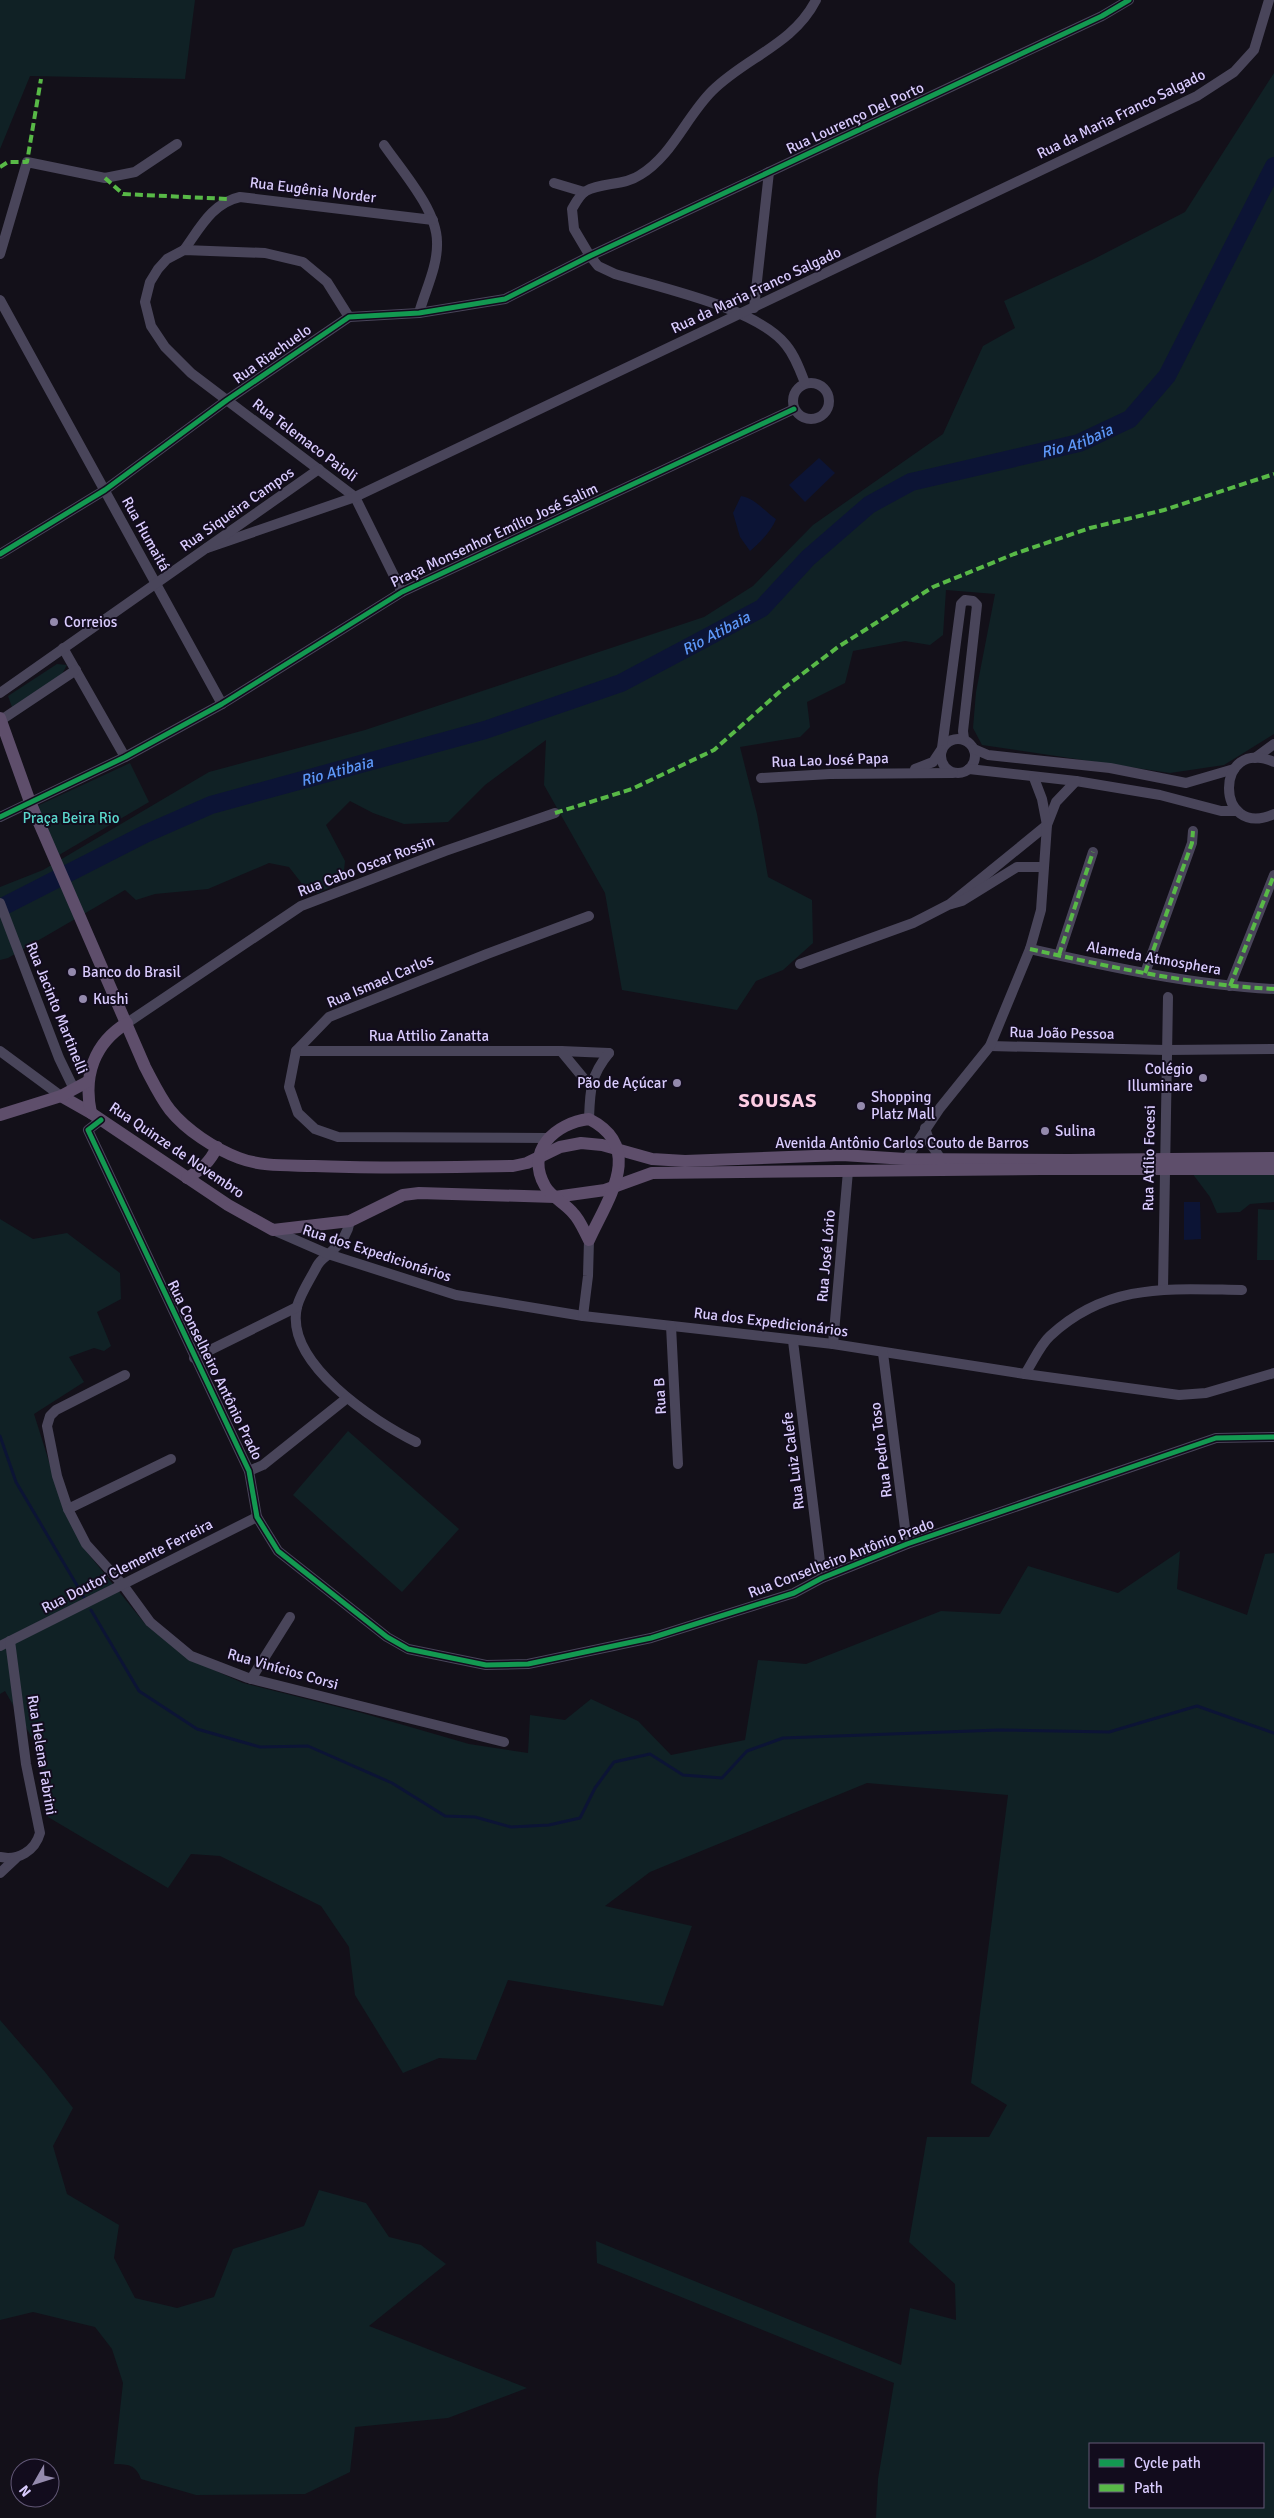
<svg xmlns="http://www.w3.org/2000/svg" width="1274" height="2518" font-family="Signika,sans-serif">
	<style>
		.green { fill: #102125; fill-rule: evenodd }
		.water { fill: #0c1435 }
		.lines { fill: none; stroke-linecap: round; stroke-linejoin: round }
		.stream { stroke: #0c1435; stroke-width: 3 }
		.river { stroke: #0c1435; stroke-width: 18 }
		.minor { stroke: #49455a; stroke-width: 10 }
		.major { stroke: #5e4e6b; stroke-width: 12 }
		.quiet { stroke: #58b947; stroke-width: 4; stroke-dasharray: 8 4; stroke-linecap: butt }
		.cycleway-casing { stroke: #120c1d; stroke-width: 8 }
		.cycleway { stroke: #139951; stroke-width: 5 }
		.poi-dot { fill: #948aad; stroke: #120c1d; stroke-width: 2 }
		.labels { text-anchor: middle; stroke-width: 4; stroke-linejoin: round; paint-order: stroke }
		.street-label { font-size: 15px; fill: #d9cbfd; stroke: #120c1d }
		.poi-label { font-size: 15px; fill: #d9cbfd; stroke: #120c1d; text-anchor: start }
		.park-label { font-size: 15px; fill: #5bd8cd; stroke: #120c1d }
		.water-label { font-size: 16px; font-style: italic; fill: #5d97f8; stroke: #120c1d }
		.district-label { font-size: 20px; font-weight: bold; letter-spacing: 1px; fill: #fdcde4; stroke: #120c1d }
	</style>
	<rect width="100%" height="100%" fill="#131019"/>
	<g class="green">
		<path d="M0 0H195L185 79 30 76 0 149Z"/>
		<path d="M1274 73V734L1224 765 1170 773 982 745 973 728 976 692 995 594 946 590 943 635 930 645 905 641 853 651 845 683 807 702 810 727 800 737 740 747 757 814 768 877 812 900 813 943 783 970 756 981 737 1010 622 990 605 893 544 785 546 740 485 785 448 822 404 824 373 813 350 801 326 825 345 861 343 881 318 893 303 885 289 867 269 863 208 889 155 894 136 900 125 890 8 958 0 960V887L43 870 209 772 365 730 704 617 753 586 813 525 943 434 983 346 1015 328 1004 301 1092 260 1185 212Z"/>
		<path d="M57 664 67 665 62 674 12 707 8 696Z"/>
		<path d="M130 763 149 802 59 855 37 806Z"/>
		<path d="M1192 1173 1274 1174V1202L1250 1204 1240 1212 1217 1213 1210 1197Z"/>
		<path d="M1258 1209 1274 1210V1260H1257Z"/>
		<path d="M0 1219 33 1239 67 1233 120 1273 121 1299 97 1312 111 1346 104 1351 94 1348 69 1357 84 1382 34 1414 62 1503 82 1546 146 1625 187 1658 243 1683 362 1713 469 1744 528 1753 530 1715 565 1720 591 1699 638 1721 671 1755 745 1740 758 1660 806 1664 941 1611 1000 1614 1028 1566 1118 1593 1180 1551 1177 1589 1247 1615 1265 1554 1274 1553V2518H876L878 2479 894 2383 597 2263 596 2241 901 2365 910 2308 956 2320 955 2284 909 2242 927 2137H989L1007 2105 971 2083 1008 1795 867 1783 650 1872 605 1906 692 1926 663 2006 508 1980 476 2060 439 2058 403 2073 355 1995 349 1947 321 1906 220 1856 191 1854 168 1888 48 1817 39 1750 5 1691 0 1694ZM1090 2444H1263V2507H1090Z"/>
		<path d="M348 1431 459 1529 402 1592 293 1495Z"/>
		<path d="M0 2020 45 2072 73 2108 53 2146 67 2194 119 2225 114 2258 135 2298 177 2308 214 2297 233 2249 304 2226 319 2190 366 2203 389 2237 421 2245 446 2264 369 2326 527 2388 448 2418 355 2427 350 2472 305 2494 196 2495 141 2479C136 2465 128 2464 114 2464L123 2383 112 2349 95 2327 33 2312 0 2320Z"/>
	</g>
	<g class="water">
		<path d="M819 458 835 473 805 502 789 485Z"/>
		<path d="M741 496C755 498 764 511 776 519 772 530 760 543 750 551L740 537 733 513Z"/>
		<path d="M1184 1202H1200L1201 1239 1184 1240Z"/>
	</g>
	<g class="lines">
		<g class="stream">
			<path d="M0 1436 16 1482 85 1599"/>
			<path d="M91 1610 139 1691 197 1729 260 1747 308 1746 392 1783 445 1816 475 1817 511 1827 549 1825 580 1818 595 1788 614 1762 650 1754 683 1775 722 1778 747 1751 783 1738 999 1730 1109 1732 1197 1706 1274 1733"/>
		</g>
		<path class="river" id="s1" d="M0 908 145 834 211 805 485 730 621 683 762 608 808 558 869 505 911 482 1079 443 1130 419 1167 376 1274 166"/>
		<g class="minor">
			<path d="M384 145C402 171 437 210 437 242 438 266 425 291 419 313"/>
			<path d="M554 183 584 192"/>
			<path d="M184 250C200 228 212 203 240 197L433 220"/>
			<path d="M0 254 27 162 105 178 135 172 177 144"/>
			<path d="M0 300 222 704"/>
			<path d="M754 308 769 172"/>
			<path d="M349 317 327 282 303 262 265 253 184 250 167 259 158 269 150 282 145 302 151 326 165 347 191 373 355 497 402 592"/>
			<circle cx="811" cy="401" r="18"/>
			<path d="M805 383C800 370 795 356 786 345 757 308 661 288 615 274L598 266 590 256 574 229 572 209C575 204 580 194 586 191 602 182 624 186 640 175 672 156 686 117 712 91 746 57 793 45 816 0"/>
			<path d="M207 548 355 497 1197 96 1234 72 1254 50 1269 0"/>
			<path d="M0 554 105 490 227 400 349 317 419 313 505 299 590 256 1102 16 1129 0"/>
			<path d="M63 648 125 757"/>
			<path d="M0 693 319 469"/>
			<path d="M1 720 76 670"/>
			<circle cx="958" cy="756" r="17"/>
			<path d="M942 748 961 604 965 600 973 601 977 605 963 731 964 739"/>
			<path d="M974 749 988 755 1110 768 1186 783 1234 769"/>
			<path d="M1255 758 1274 744"/>
			<path d="M1274 762C1214 735 1214 841 1274 814"/>
			<path d="M915 769 933 762 941 750"/>
			<path d="M969 769 1076 781 1160 795 1221 811H1237"/>
			<path d="M761 778 830 774 953 773"/>
			<path d="M0 817 125 757 222 704 402 592 794 409"/>
			<path d="M0 903 59 1058 74 1089"/>
			<path d="M950 904 1047 825 1056 802 1076 781"/>
			<path d="M1030 949C1110 967 1192 985 1274 989"/>
			<path d="M1059 955 1093 852"/>
			<path d="M800 964 913 923 948 905 962 901 1017 867H1043"/>
			<path d="M1145 973 1192 843 1193 831"/>
			<path d="M1230 986 1274 875"/>
			<path d="M127 1023 301 906 445 851 555 813"/>
			<path d="M990 1046 1166 1050 1274 1049"/>
			<path d="M0 1051 61 1096"/>
			<path d="M296 1051H561L609 1053"/>
			<path d="M561 1051 590 1086"/>
			<path d="M589 1119C590 1091 590 1076 609 1053"/>
			<path d="M101 1120 88 1130 249 1471 257 1517 278 1551 387 1637 408 1649 486 1665 528 1664 651 1638 794 1593 822 1578 907 1544 1216 1438 1274 1437"/>
			<path d="M925 1128 930 1143 941 1159"/>
			<path d="M547 1138 338 1137 315 1129 298 1113 289 1087 296 1051 329 1017 487 954 589 916"/>
			<path d="M906 1159 940 1108 990 1046 1030 949 1041 910 1047 825 1042 799 1034 778"/>
			<path d="M350 1221C348 1232 342 1242 333 1250 328 1256 321 1258 317 1266 311 1278 300 1294 297 1307 284 1363 375 1422 416 1442"/>
			<path d="M273 1230 328 1254 456 1295 583 1316 833 1344 1025 1374 1179 1395 1206 1393 1274 1373"/>
			<path d="M1163 1289 1168 997"/>
			<path d="M583 1316 588 1276 589 1240"/>
			<path d="M671 1326 678 1464"/>
			<path d="M793 1341 822 1578"/>
			<path d="M833 1344 848 1171"/>
			<path d="M883 1353 907 1544"/>
			<path d="M194 1358 297 1307"/>
			<path d="M1025 1374C1033 1362 1040 1345 1050 1336 1108 1282 1170 1289 1242 1290"/>
			<path d="M125 1375 56 1410 50 1416 47 1426 57 1476 68 1509 86 1544 123 1585 150 1622 191 1656 248 1678 504 1742"/>
			<path d="M249 1471 263 1465 347 1398"/>
			<path d="M68 1509 171 1459"/>
			<path d="M0 1646 257 1517"/>
			<path d="M251 1679 290 1617"/>
			<path d="M0 1857C18 1861 35 1851 40 1833L26 1764 10 1641"/>
			<path d="M0 1873 16 1858"/>
		</g>
		<g class="major">
			<path d="M0 718 30 802 145 1067C153 1082 160 1097 170 1110 186 1130 215 1149 239 1158 262 1167 289 1165 314 1166 380 1169 447 1167 513 1166L527 1163 560 1147 581 1143 602 1145 652 1159 685 1161 842 1155 906 1159 1069 1160 1274 1158"/>
			<path d="M61 1096 91 1113 228 1205 273 1230 350 1221 403 1195 419 1193 555 1197 605 1190 652 1173 1041 1169H1274"/>
			<path d="M91 1113C83 1076 94 1043 127 1023"/>
			<path d="M0 1115 61 1096 87 1082"/>
			<path d="M589 1119C646 1148 607 1200 589 1240 584 1231 580 1220 573 1213 565 1203 551 1197 545 1186 525 1151 555 1123 589 1119Z"/>
			<path d="M187 1178C201 1170 210 1162 217 1147"/>
		</g>
		<g class="quiet">
			<path d="M0 167 8 162H27L41 79"/>
			<path d="M105 178 123 194 228 199"/>
			<path d="M555 813 632 789 714 750 785 687 838 647 933 587 1014 554 1090 528 1164 510 1274 474"/>
			<path d="M1030 949C1110 967 1192 985 1274 989"/>
			<path d="M1059 955 1093 852"/>
			<path d="M1145 973 1192 843 1193 831"/>
			<path d="M1230 986 1274 875"/>
		</g>
		<defs>
			<g id="cycleway">
				<path d="M0 554 105 490 227 400 349 317 419 313 505 299 590 256 1102 16 1129 0"/>
				<path d="M0 817 125 757 222 704 402 592 794 409"/>
				<path d="M101 1120 88 1130 249 1471 257 1517 278 1551 387 1637 408 1649 486 1665 528 1664 651 1638 794 1593 822 1578 907 1544 1216 1438 1274 1437"/>
			</g>
		</defs>
		<use href="#cycleway" class="cycleway-casing"/>
		<use href="#cycleway" class="cycleway"/>
	</g>
	<g class="poi-dot">
		<circle cx="54" cy="622" r="5"/>
		<circle cx="72" cy="972" r="5"/>
		<circle cx="83" cy="999" r="5"/>
		<circle cx="1203" cy="1078" r="5"/>
		<circle cx="677" cy="1083" r="5"/>
		<circle cx="861" cy="1106" r="5"/>
		<circle cx="1045" cy="1131" r="5"/>
	</g>
	<g class="labels">
		<g class="street-label">
			<text transform="translate(1121 114) rotate(-26)" y="5">Rua da Maria Franco Salgado</text>
			<text transform="translate(855 118) rotate(-25)" y="5">Rua Lourenço Del Porto</text>
			<text transform="translate(313 190) rotate(7)" y="5">Rua Eugênia Norder</text>
			<text transform="translate(756 290) rotate(-25)" y="5">Rua da Maria Franco Salgado</text>
			<text transform="translate(272 354) rotate(-35)" y="5">Rua Riachuelo</text>
			<text transform="translate(305 440) rotate(37)" y="5">Rua Telemaco Paioli</text>
			<text transform="translate(237 509) rotate(-35)" y="5">Rua Siqueira Campos</text>
			<text transform="translate(146 534) rotate(61)" y="5">Rua Humaitá</text>
			<text transform="translate(494 535) rotate(-25)" y="5">Praça Monsenhor Emílio José Salim</text>
			<text transform="translate(830 760) rotate(-2)" y="5">Rua Lao José Papa</text>
			<text transform="translate(366 866) rotate(-21)" y="5">Rua Cabo Oscar Rossin</text>
			<text transform="translate(1154 958) rotate(10)" y="5">Alameda Atmosphera</text>
			<text transform="translate(380 981) rotate(-23)" y="5">Rua Ismael Carlos</text>
			<text transform="translate(57 1008) rotate(68)" y="5">Rua Jacinto Martinelli</text>
			<text transform="translate(1062 1033) rotate(1)" y="5">Rua João Pessoa</text>
			<text x="429" y="1041">Rua Attilio Zanatta</text>
			<text x="902" y="1148">Avenida Antônio Carlos Couto de Barros</text>
			<text transform="translate(177 1150) rotate(34)" y="5">Rua Quinze de Novembro</text>
			<text transform="translate(1149 1158) rotate(-89)" y="5">Rua Atílio Focesi</text>
			<text transform="translate(377 1253) rotate(18)" y="5">Rua dos Expedicionários</text>
			<text transform="translate(826 1256) rotate(-85)" y="5">Rua José Lório</text>
			<text transform="translate(771 1322) rotate(7)" y="5">Rua dos Expedicionários</text>
			<text transform="translate(215 1370) rotate(64)" y="5">Rua Conselheiro Antônio Prado</text>
			<text transform="translate(660 1396) rotate(-93)" y="5">Rua B</text>
			<text transform="translate(881 1450) rotate(-97)" y="5">Rua Pedro Toso</text>
			<text transform="translate(793 1461) rotate(-97)" y="5">Rua Luiz Calefe</text>
			<text transform="translate(841 1558) rotate(-21)" y="5">Rua Conselheiro Antônio Prado</text>
			<text transform="translate(127 1566) rotate(-27)" y="5">Rua Doutor Clemente Ferreira</text>
			<text transform="translate(283 1669) rotate(16)" y="5">Rua Vinícios Corsi</text>
			<text transform="translate(42 1755) rotate(81)" y="5">Rua Helena Fabrini</text>
		</g>
		<g class="poi-label">
			<text x="64" y="627">Correios</text>
			<text x="82" y="977">Banco do Brasil</text>
			<text x="93" y="1004">Kushi</text>
			<text x="1193" y="1074" text-anchor="end">Colégio<tspan x="1193" dy="17">Illuminare</tspan></text>
			<text x="667" y="1088" text-anchor="end">Pão de Açúcar</text>
			<text x="871" y="1102">Shopping<tspan x="871" dy="17">Platz Mall</tspan></text>
			<text x="1055" y="1136">Sulina</text>
		</g>
		<g class="park-label">
			<text x="71" y="823">Praça Beira Rio</text>
		</g>
		<g class="water-label">
			<text dy="6" stroke="none"><textPath href="#s1" startOffset="1190">Rio Atibaia</textPath></text>
			<text dy="6" stroke="none"><textPath href="#s1" startOffset="770">Rio Atibaia</textPath></text>
			<text dy="6" stroke="none"><textPath href="#s1" startOffset="365">Rio Atibaia</textPath></text>
		</g>
		<g class="district-label">
			<text x="778" y="1107">SOUSAS</text>
		</g>
	</g>
	<rect x="1089" y="2443" width="175" height="65" fill="#120c1d" stroke="#625877"/>
	<rect x="1099" y="2459" width="25" height="8" fill="#139951" stroke="#625877"/>
	<text x="1134" y="2468" font-size="15" fill="#d9cbfd">Cycle path</text>
	<rect x="1099" y="2484" width="25" height="8" fill="#58b947" stroke="#625877"/>
	<text x="1134" y="2493" font-size="15" fill="#d9cbfd">Path</text>
	<g transform="translate(35 2483) rotate(231)"><circle r="24" fill="#120c1d" stroke="#625877"/>
	<path d="M0-4L9 19L0 12L-9 19Z" fill="#948aad"/>
	<text y="-8" font-size="14" font-weight="bold" text-anchor="middle" fill="#d9cbfd">N</text>
	</g>
</svg>
